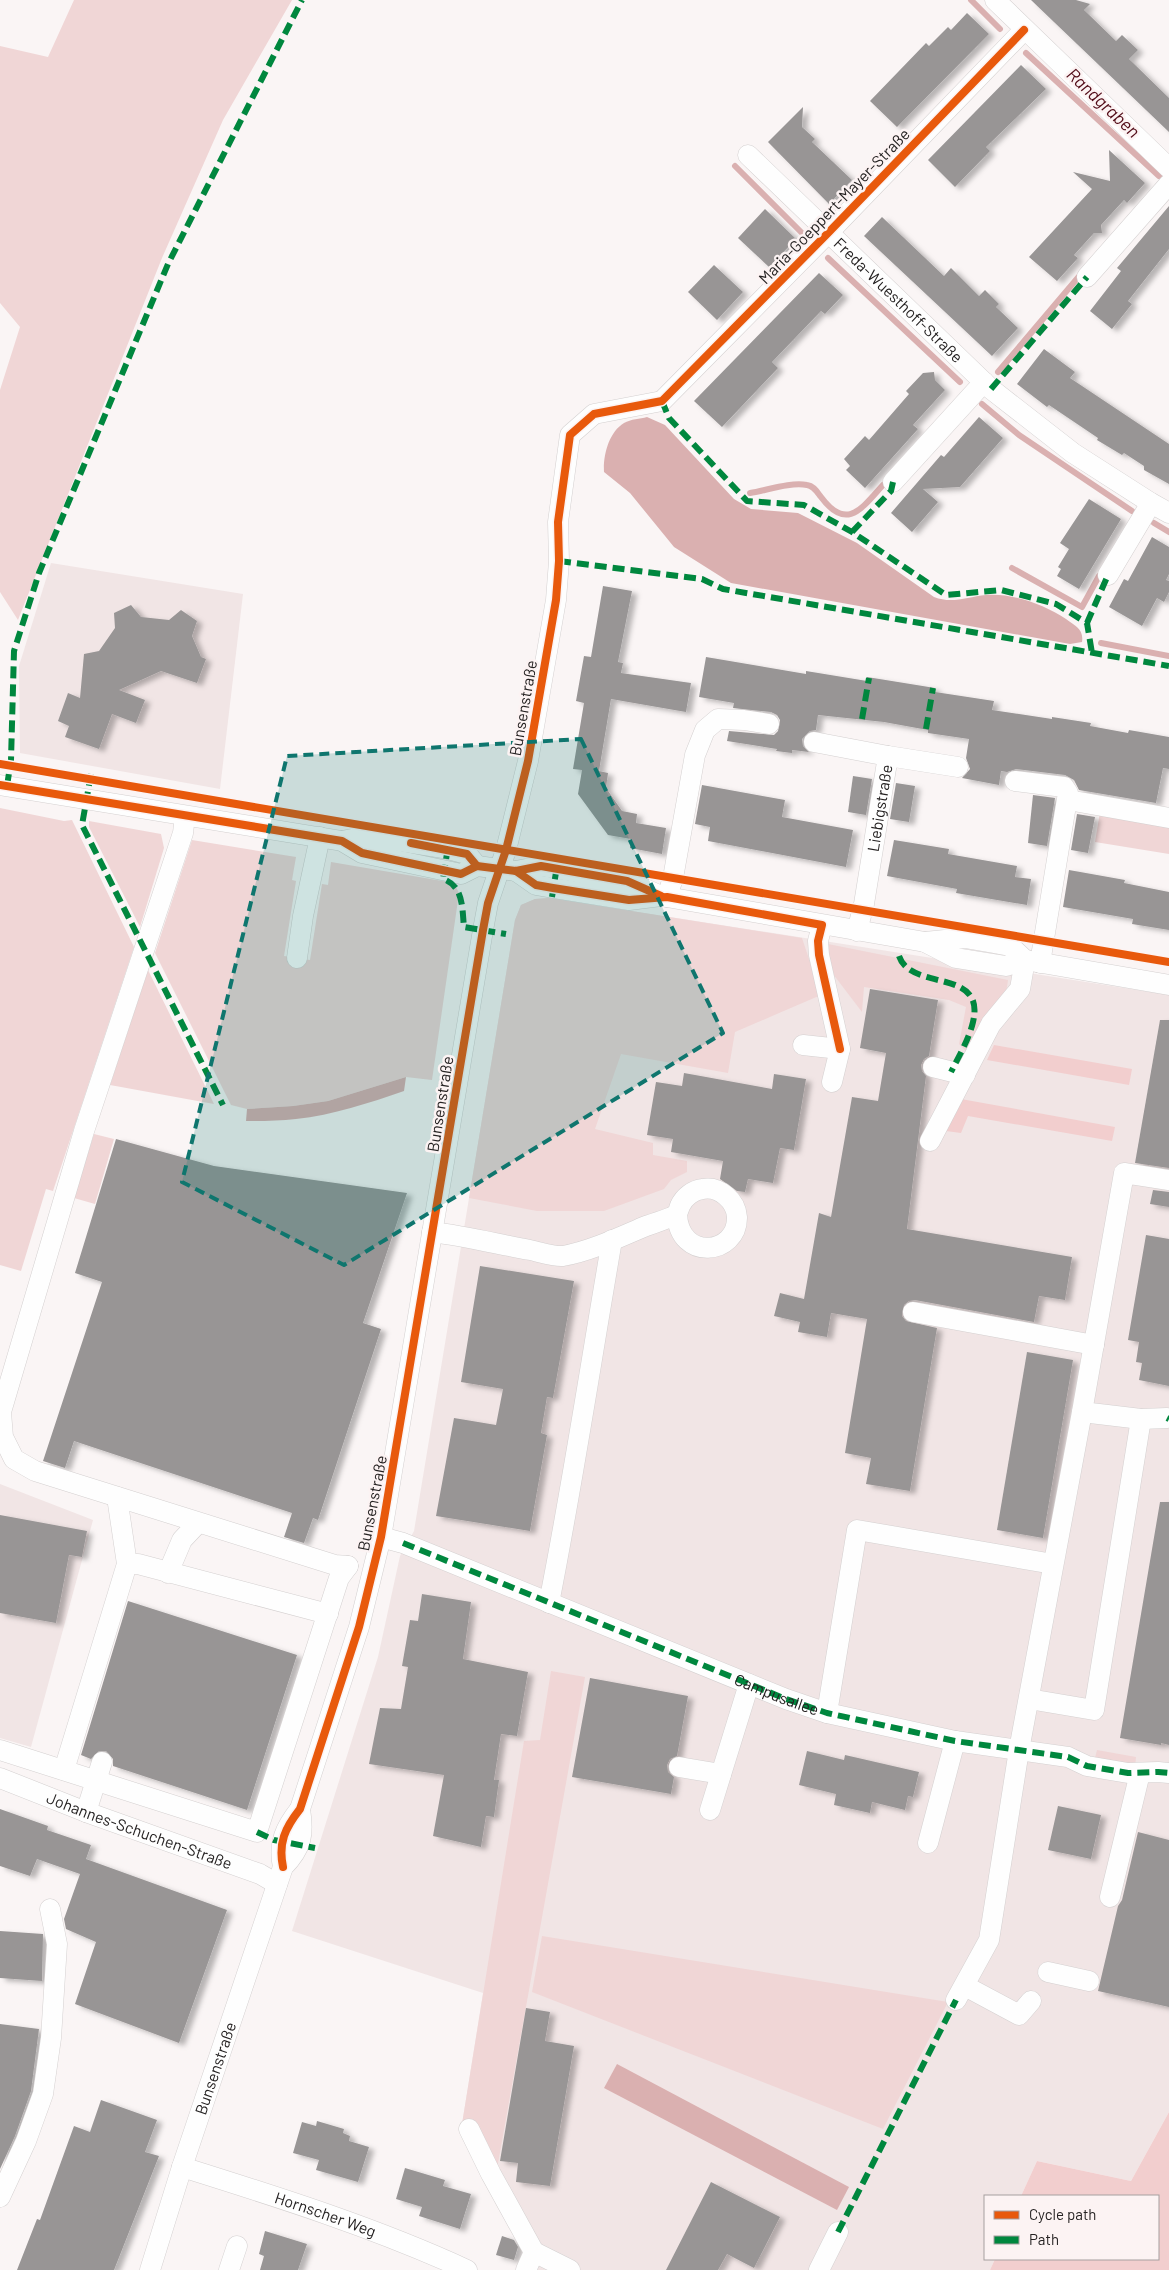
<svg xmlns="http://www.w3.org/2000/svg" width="1169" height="2270" font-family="Barlow,sans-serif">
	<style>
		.built { fill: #f1e5e5 }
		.green { fill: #f0d6d6 }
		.forest { fill: #f2cece }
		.water { fill: #dab0b0 }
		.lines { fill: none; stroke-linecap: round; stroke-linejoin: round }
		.stream { stroke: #dab0b0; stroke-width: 6 }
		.building { fill: #989595; filter: url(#shadow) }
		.minor-casing { stroke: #d4d0d0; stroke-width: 21 }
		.minor { stroke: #fefefe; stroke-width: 20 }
		.quiet { stroke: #00873e; stroke-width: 6; stroke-dasharray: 12 6; stroke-linecap: butt }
		.cycleway-casing { stroke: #fcf3f3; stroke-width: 11 }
		.cycleway { stroke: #e8590c; stroke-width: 8 }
		.marked { fill: #0f766e; fill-opacity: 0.2; stroke: #0f766e; stroke-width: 4; stroke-dasharray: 10 6; stroke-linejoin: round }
		.labels { text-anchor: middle; stroke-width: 5; stroke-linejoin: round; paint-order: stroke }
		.street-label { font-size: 16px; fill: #252222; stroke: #fcf3f3 }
		.water-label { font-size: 18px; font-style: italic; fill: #510a16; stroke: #fcf3f3 }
	</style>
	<defs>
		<filter id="shadow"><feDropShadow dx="5.5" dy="3" stdDeviation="2.5" flood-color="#0004"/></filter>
	</defs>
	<rect width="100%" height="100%" fill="#faf5f5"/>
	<g class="built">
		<path d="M51 563 243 594 220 789 20 753 19 666Z"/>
		<path d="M549 898 1169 995V2112L1131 2181 1037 2161 1021 2196H985V2259H995L990 2270H538L462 2124 483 1993 292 1931 378 1657 400 1556 414 1531 515 920 521 905 535 899Z"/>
		<path d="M0 1484 93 1520 31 1747 0 1738Z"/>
	</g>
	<g class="green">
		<path d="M74 0H292L223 120 162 258 18 620 0 592V390L20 327 0 303V46L48 57Z"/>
		<path d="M0 808 64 821 72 820 134 947 53 1191 46 1189 21 1271 0 1265Z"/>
		<path d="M1100 812 1169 824V854L1095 842Z"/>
		<path d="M89 821 161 834 164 848 140 927 89 827Z"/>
		<path d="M192 840 296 857 292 880 296 881 284 956 310 960 322 884 328 885 331 862 454 883 459 893 432 1080 406 1077 328 1101 293 1106 247 1109 231 1105 155 953Z"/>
		<path d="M549 898 802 938 821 995 735 1032 728 1073 621 1054 595 1129 653 1143V1155L687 1161V1172L671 1180 664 1189 604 1211H537L469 1198 515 920 521 905 535 899Z"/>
		<path d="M828 944 1008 980 1005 1000 966 1051 959 1044 966 1007 949 1000 864 987 862 1012 830 970Z"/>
		<path d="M148 970 214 1104 110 1085Z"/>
		<path d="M94 1134 114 1139 95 1204 74 1198Z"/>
		<path d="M551 1671 585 1677 497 2169 462 2124 524 1741 540 1740Z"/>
		<path d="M1097 1750 1136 1757 1135 1768 1094 1762Z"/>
		<path d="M542 1936 948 2002 883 2129 532 1992Z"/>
	</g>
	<g class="forest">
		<path d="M994 1045 1132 1069 1129 1085 987 1060Z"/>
		<path d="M961 1099 1115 1127 1112 1141 968 1116 961 1133 946 1131Z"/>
		<path d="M1169 2112V2270H990L995 2259H1158V2196H1021L1037 2161 1131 2181Z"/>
	</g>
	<g class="water">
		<path d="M647 417 665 425 734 499 751 509 798 513 857 543 934 597C952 604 967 597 986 595 1014 593 1044 605 1066 619 1075 626 1084 629 1082 642L1070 644 731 583 674 547 630 493 604 472C603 455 609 432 624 423 631 419 640 419 647 417Z"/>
		<path d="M406 1077 404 1091C369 1103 333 1115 296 1119 280 1121 263 1121 246 1121L247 1109 293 1106 328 1101Z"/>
		<path d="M617 2064 849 2187 837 2210 604 2088Z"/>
	</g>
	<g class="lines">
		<g class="stream">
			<path d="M971 0 1000 29"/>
			<path d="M1026 53 1159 176"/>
			<path d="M735 166 803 234"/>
			<path d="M828 258 960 382"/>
			<path d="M998 372 1081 274"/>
			<path d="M982 404 1019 435 1132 511"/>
			<path d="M750 493C768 490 790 482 807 485 814 486 817 492 821 497 847 532 862 508 883 485"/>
			<path d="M1154 523 1169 532"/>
			<path d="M1012 568 1082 607 1099 576"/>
			<path d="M1101 643 1169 656"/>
		</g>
	</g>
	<g class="building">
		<path d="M1031 0H1076L1090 4 1084 10 1116 41 1122 35 1138 50 1129 59 1169 98V132Z"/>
		<path d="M967 13 989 34 897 127 870 101 926 43 929 46 948 27 951 30Z"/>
		<path d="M1021 65 1046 89 986 147 990 151 955 187 928 160Z"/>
		<path d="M803 107 802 127 815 139 812 142 852 180 829 204 768 142Z"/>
		<path d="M1109 150 1145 183 1127 203 1124 200 1101 225 1102 233H1094L1074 255 1078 258 1057 281 1029 257 1092 189 1073 172 1110 181Z"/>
		<path d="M1169 206V249L1128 301 1132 304 1112 329 1090 311 1121 271 1117 268Z"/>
		<path d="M765 209 796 239 769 267 738 238Z"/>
		<path d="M882 217 944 276 951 268 979 296 985 290 999 304 996 307 1018 328 992 356 864 236Z"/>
		<path d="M714 265 743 292 717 320 688 292Z"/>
		<path d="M819 273 843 295 825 314 821 311 772 362 778 368 722 427 694 401Z"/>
		<path d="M1044 349 1075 372 1070 378 1169 444V484L1144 470V466L1124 453 1122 455 1097 440 1098 438 1049 405 1047 407 1017 384Z"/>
		<path d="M934 372 935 380 945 390 913 425 918 429 865 488 846 470 850 466 844 459 865 436 869 440 909 394 906 391 923 373Z"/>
		<path d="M979 417 1003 438 960 487 923 489 938 502 912 532 891 513 941 455 944 457Z"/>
		<path d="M1089 499 1121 519 1079 589 1057 576 1061 569 1058 567 1069 549 1060 543Z"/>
		<path d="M1152 537 1169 547V574L1166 580 1169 581V592L1164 602 1157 598 1142 626 1109 607 1124 579 1128 581Z"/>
		<path d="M603 586 632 591 618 662 623 663 621 673 691 683 686 712 611 699 599 771 608 773 606 788 622 811 637 814 636 823 666 828 662 854 630 848 631 839 608 835 578 794 582 770 573 769 584 703 576 701 584 656 591 657Z"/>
		<path d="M131 605 141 617 169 620 181 610 197 621 192 636 201 657 206 659 197 683 161 671 119 690 145 700 136 723 112 714 99 749 65 737 69 726 58 721 68 693 80 698 84 654 99 651 115 628 114 613Z"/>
		<path d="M706 657 806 674V671L867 681V677L935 688V692L994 701 992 710 1052 719V717L1091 723 1090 726 1128 733 1129 730 1169 737V769L1163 768 1156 803 1079 790 1074 780 1065 775 1016 769 1007 772 1001 771 999 785 962 778 970 769 966 758 969 739 928 733V730L884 722 818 715 816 730 810 731 802 739 803 746 809 752 792 750V753L776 751 777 749 727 741 729 731 774 735 778 731 780 720 777 715 771 712 733 708 734 703 699 697Z"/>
		<path d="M853 776 872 779 866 815 848 812Z"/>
		<path d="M896 783 915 786 909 822 890 819Z"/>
		<path d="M702 785 785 800 782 817 853 830 846 867 708 841 710 827 695 824Z"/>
		<path d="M1033 795 1055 798 1047 846 1028 843Z"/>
		<path d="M1077 814 1095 817 1088 853 1071 850Z"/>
		<path d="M894 840 949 849 948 854 1017 866 1015 877 1031 879 1027 905 956 893 957 889 887 876Z"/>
		<path d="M1069 870 1125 880 1124 883 1169 892V930L1132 924 1133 919 1063 907Z"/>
		<path d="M870 989 938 1000 929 1056 924 1059 921 1065 922 1071 926 1076 907 1229 1072 1257 1065 1300 1039 1296 1034 1322 915 1300 909 1301 904 1305 902 1316 906 1321 937 1328 910 1491 866 1484 871 1458 845 1453 867 1319 831 1313 827 1337 798 1332 800 1322 774 1316 780 1293 804 1299 819 1213 831 1217 852 1097 878 1101 886 1053 860 1048Z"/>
		<path d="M1160 1020H1169V1168L1135 1163Z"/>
		<path d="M684 1073 772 1089 774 1074 806 1079 794 1150 780 1148 773 1183 748 1179 745 1192 737 1191 720 1179 723 1161 671 1152 673 1139 647 1135 656 1082 682 1086Z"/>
		<path d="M116 1139 214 1166 407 1193 363 1323 381 1329 318 1520 313 1518 304 1543 284 1537 292 1513 74 1441 65 1468 43 1461 102 1282 75 1273Z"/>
		<path d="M1153 1190 1169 1192V1207L1150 1204Z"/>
		<path d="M1146 1235 1169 1239V1386L1139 1380 1142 1363 1136 1362 1139 1342 1128 1340Z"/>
		<path d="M480 1266 574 1281 553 1398 547 1397 541 1433 547 1435 530 1531 436 1516 454 1418 496 1425 503 1389 461 1382Z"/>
		<path d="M1027 1352 1073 1360 1043 1538 997 1530Z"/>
		<path d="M1160 1502H1169V1745L1161 1743V1745L1120 1738Z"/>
		<path d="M0 1515 87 1531 82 1557 69 1555 56 1623 0 1613Z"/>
		<path d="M422 1594 471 1602 463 1659 528 1672 517 1736 501 1734 494 1780H499L494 1817 486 1816 481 1847 433 1836 444 1775 369 1764 380 1708 401 1709 408 1667 402 1666 410 1620 418 1621Z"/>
		<path d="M128 1601 297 1655 247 1810 113 1766V1759L106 1751H99L91 1759 81 1755Z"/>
		<path d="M590 1678 688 1696 677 1756 670 1759 667 1765 668 1772 674 1777 671 1794 572 1777Z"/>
		<path d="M807 1751 844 1760 845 1755 919 1772 913 1797 908 1796 905 1810 872 1802 870 1813 834 1805 836 1794 799 1785Z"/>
		<path d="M1058 1806 1101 1815 1091 1859 1048 1850Z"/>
		<path d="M0 1809 48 1826 47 1830 91 1845 86 1859 227 1910 179 2043 75 2004 96 1942 66 1929 64 1919 80 1874 37 1859 30 1876 0 1866Z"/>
		<path d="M1138 1832 1169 1840V2007L1098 1991 1118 1906 1122 1900Z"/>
		<path d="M0 1931 43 1934 42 1981 0 1978Z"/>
		<path d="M526 2008 550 2012 545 2041 574 2046 550 2186 516 2182 518 2163 500 2161Z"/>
		<path d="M0 2024 39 2029 31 2091 15 2136 0 2169Z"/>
		<path d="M101 2100 157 2120 145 2152 159 2156 114 2270H17L37 2219 40 2220 74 2126 90 2132Z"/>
		<path d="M317 2121 344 2129 343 2133 350 2136 349 2141 369 2147 358 2182 316 2170 319 2160 293 2153 302 2122 316 2126Z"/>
		<path d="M405 2168 445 2180 443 2186 471 2194 460 2229 419 2216 422 2207 396 2199Z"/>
		<path d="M711 2182 780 2217 754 2268 727 2254 718 2270H666Z"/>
		<path d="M265 2231 307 2244 298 2270H260L264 2256 259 2254Z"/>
		<path d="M502 2236 514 2240 518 2247 514 2260 496 2255Z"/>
	</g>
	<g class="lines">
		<defs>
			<g id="minor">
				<path d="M995 0 1169 168"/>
				<path id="s1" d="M748 155 991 389 1073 453 1151 503 1169 513"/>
				<path d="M1087 277 1169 184"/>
				<path d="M893 482 984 382"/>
				<path d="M1108 575 1151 503"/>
				<path d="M814 742 888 756"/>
				<path d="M1015 781 1064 787 1068 793 1040 963"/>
				<path d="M0 785 342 841 362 853 461 874 477 866 516 871 541 866 627 881 661 896"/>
				<path d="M1068 800 1169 818"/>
				<path d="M185 816 183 833 84 1131 1 1412 3 1437 14 1459 35 1471 335 1565 348 1566"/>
				<path d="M342 841 367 836 448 849 467 854 477 866"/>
				<path d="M516 871 536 885 553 888 629 900 661 896 925 942 965 938 994 943 1010 946 1025 960"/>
				<path d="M667 897 673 878 695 755 705 730 718 719 744 720 769 724"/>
				<path d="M822 925 818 941 819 955 840 1049 832 1082"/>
				<path id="s2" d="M857 931 864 904 888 756 958 767"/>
				<path d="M925 942 956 958 1006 966 1025 960 1169 985"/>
				<path d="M297 958 303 916 320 837"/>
				<path d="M803 1045 840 1049"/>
				<path d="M933 1067 965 1075"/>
				<path d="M930 1141 991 1024 1020 989 1025 960"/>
				<path d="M432 1232C465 1236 497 1244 530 1250 540 1252 554 1257 563 1256 591 1251 620 1237 646 1226 652 1224 674 1217 677 1213 679 1211 679 1208 680 1206 684 1197 693 1190 703 1189 720 1186 736 1201 737 1217 738 1255 679 1262 677 1214"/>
				<path d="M913 1312 1094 1345"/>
				<path d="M1082 1412 1141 1419 1167 1418"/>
				<path id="s3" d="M381 1537 403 1543 786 1699 827 1713 955 1741 1068 1757 1087 1766 1128 1773 1158 1772 1169 1773"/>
				<path d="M127 1564H138L328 1614"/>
				<path d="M168 1573 182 1540 198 1523"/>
				<path d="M549 1603C573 1482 591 1361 612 1240"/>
				<path d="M1029 1699 1094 1710 1141 1419"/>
				<path d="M827 1713 857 1530 1053 1564"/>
				<path d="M0 1750 257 1832 339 1578 348 1566"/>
				<path d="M679 1767 721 1774"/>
				<path d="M64 1770 127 1564 117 1497"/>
				<path id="s4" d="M0 1778 86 1812 260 1874 277 1884"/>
				<path d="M710 1810 749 1684"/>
				<path d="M86 1812 102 1762"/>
				<path d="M928 1843 955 1741"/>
				<path d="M283 1867C278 1843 285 1828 300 1809L359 1627 381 1537 483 930 488 903 506 850 528 761 556 600 559 561 558 522 570 435 594 414 662 401 828 233 1024 30"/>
				<path d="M1110 1897 1140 1773"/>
				<path d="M1048 1972 1089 1981"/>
				<path d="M965 1986 1019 2015 1031 2001"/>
				<path d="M956 2000 989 1940 1019 1750 1082 1412 1124 1173 1169 1180"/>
				<path d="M469 2129 491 2174 534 2252 526 2270"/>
				<path id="s5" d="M182 2167C278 2197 376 2228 467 2270"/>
				<path d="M0 2197 26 2141 43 2094 51 2038 57 1944 50 1909"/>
				<path d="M534 2252 570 2270"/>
				<path id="s6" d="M150 2270 182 2167 283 1867C302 1848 304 1834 300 1809"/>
				<path d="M229 2270 237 2246"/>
				<path d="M819 2270 838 2232"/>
			</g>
		</defs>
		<use href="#minor" class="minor-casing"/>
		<use href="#minor" class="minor"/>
		<g class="quiet">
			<path d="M991 389 1087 277"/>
			<path d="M662 401 669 418 747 501 804 505 852 532 946 595 1001 590 1056 604 1087 623 1092 653"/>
			<path d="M852 532 891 491 893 482"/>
			<path d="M559 561 702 579 723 589 1169 666"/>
			<path d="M1087 623 1108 575"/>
			<path d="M862 719 869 678"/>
			<path d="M926 729 933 688"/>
			<path d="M91 774 82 825 223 1105"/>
			<path d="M7 786 11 760 14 651 39 573 168 264 302 0"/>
			<path d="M448 847 443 879C464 886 462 909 464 927L506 934"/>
			<path d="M552 897 557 866"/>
			<path d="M899 956C911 992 986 967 973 1022 969 1039 959 1056 951 1072"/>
			<path d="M1167 1418 1169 1419"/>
			<path d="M403 1543 786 1699 827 1713 955 1741 1068 1757 1087 1766 1128 1773 1158 1772 1169 1773"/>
			<path d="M257 1832 274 1840 315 1848"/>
			<path d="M838 2232 956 2000"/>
		</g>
		<defs>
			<g id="cycleway">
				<path d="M0 764 1169 962"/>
				<path d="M0 785 342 841 362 853 461 874 477 866 516 871 541 866 627 881 661 896"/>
				<path d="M411 843 467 854 477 866"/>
				<path d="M516 871 536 885 553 888 629 900 667 897 822 925 818 941 819 955 840 1049"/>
				<path d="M283 1867C278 1843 285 1828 300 1809L359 1627 381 1537 483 930 488 903 506 850 528 761 556 600 559 561 558 522 570 435 594 414 662 401 828 233 1024 30"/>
			</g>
		</defs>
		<use href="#cycleway" class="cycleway-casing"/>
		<use href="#cycleway" class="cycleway"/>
	</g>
	<path class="marked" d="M581 739 723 1033 344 1265 182 1182 287 756Z"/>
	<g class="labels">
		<g class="street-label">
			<text transform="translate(834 206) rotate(-46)" y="6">Maria-Goeppert-Mayer-Straße</text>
			<text dy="6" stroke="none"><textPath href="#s1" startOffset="209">Freda-Wuesthoff-Straße</textPath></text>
			<text transform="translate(523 708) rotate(-80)" y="6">Bunsenstraße</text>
			<text dy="6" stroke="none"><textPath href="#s2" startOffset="125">Liebigstraße</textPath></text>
			<text transform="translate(440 1104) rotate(-81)" y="6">Bunsenstraße</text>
			<text transform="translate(372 1503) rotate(-79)" y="6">Bunsenstraße</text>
			<text dy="6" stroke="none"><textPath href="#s3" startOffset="426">Campusallee</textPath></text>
			<text dy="6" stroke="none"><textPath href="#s4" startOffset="149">Johannes-Schuchen-Straße</textPath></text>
			<text dy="6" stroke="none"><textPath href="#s6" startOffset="212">Bunsenstraße</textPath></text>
			<text dy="6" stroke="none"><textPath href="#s5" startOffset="151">Hornscher Weg</textPath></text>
		</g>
		<g class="water-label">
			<text transform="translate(1103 103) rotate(43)" y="6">Randgraben</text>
		</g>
	</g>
	<rect x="984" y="2195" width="175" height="65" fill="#fcf3f3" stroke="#a69f9f"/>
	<rect x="994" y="2211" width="25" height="8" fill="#e8590c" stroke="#a69f9f"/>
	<text x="1029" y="2220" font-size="15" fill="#252222">Cycle path</text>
	<rect x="994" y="2236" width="25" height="8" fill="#00873e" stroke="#a69f9f"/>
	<text x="1029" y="2245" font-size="15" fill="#252222">Path</text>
</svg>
